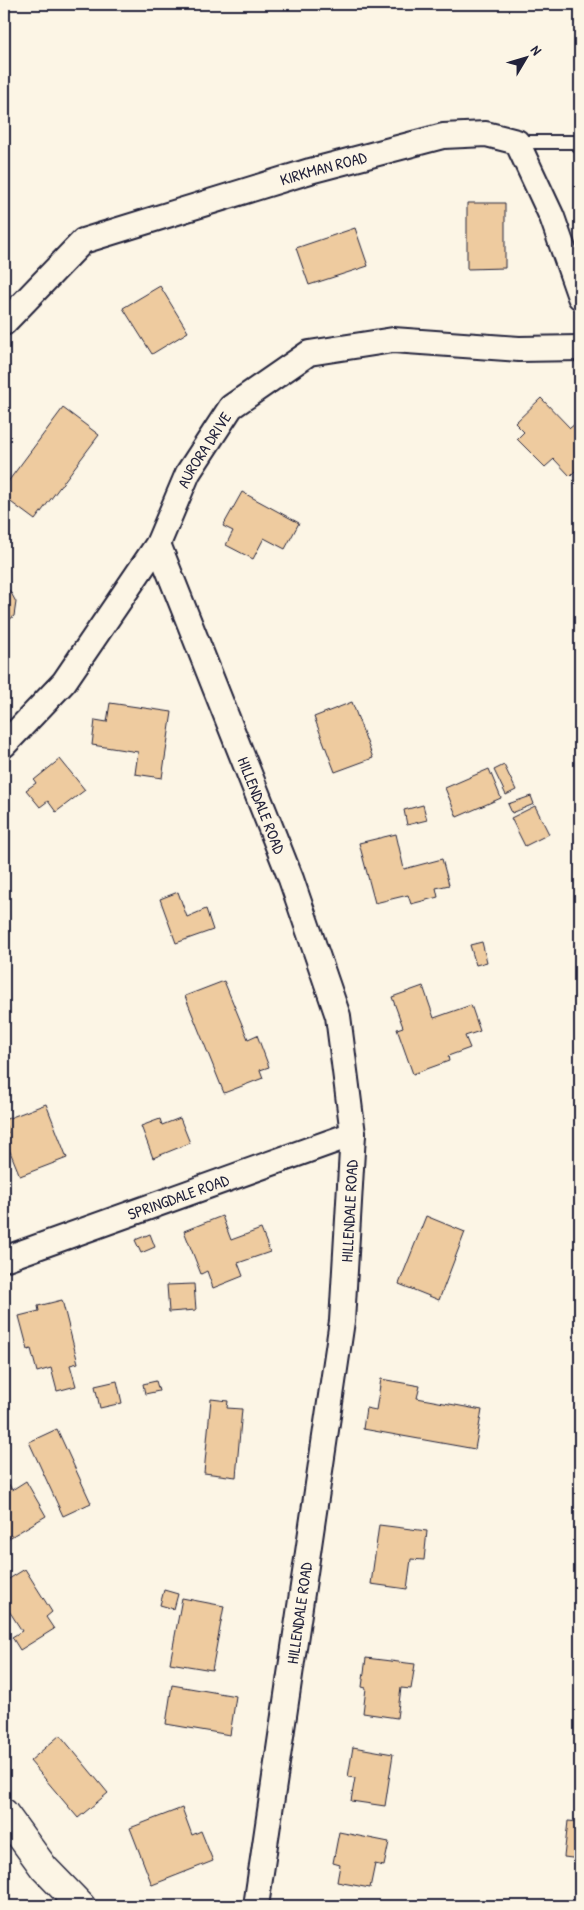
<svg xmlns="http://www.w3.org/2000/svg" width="584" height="1910" font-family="'Patrick Hand',sans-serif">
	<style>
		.building { fill: #eecb9f; stroke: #22223b }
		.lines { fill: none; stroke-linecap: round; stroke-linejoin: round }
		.service-casing { stroke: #22223b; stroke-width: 16 }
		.minor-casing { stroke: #22223b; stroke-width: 28 }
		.tertiary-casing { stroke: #22223b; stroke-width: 31 }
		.service { stroke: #fcf5e5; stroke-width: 12 }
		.minor { stroke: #fcf5e5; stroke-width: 24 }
		.tertiary { stroke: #fcf5e5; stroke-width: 28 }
		.labels { text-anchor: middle; stroke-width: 5; stroke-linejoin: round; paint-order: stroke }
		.street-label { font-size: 16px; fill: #22223b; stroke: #fcf5e5 }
	</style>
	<rect width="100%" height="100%" fill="#fcf5e5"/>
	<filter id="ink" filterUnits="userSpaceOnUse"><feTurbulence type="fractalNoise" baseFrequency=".02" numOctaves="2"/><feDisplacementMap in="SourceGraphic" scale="10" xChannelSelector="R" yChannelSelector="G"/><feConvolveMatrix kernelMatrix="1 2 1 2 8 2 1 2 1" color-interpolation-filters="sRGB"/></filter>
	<g filter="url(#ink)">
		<g class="building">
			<path d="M467 203H505V268L467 269Z"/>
			<path d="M355 228 368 266 309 285 296 248Z"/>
			<path d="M160 286 188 332 152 354 123 308Z"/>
			<path d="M541 398 570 428 580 420V466L570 476 554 459 545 467 517 439 524 432 515 423Z"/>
			<path d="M63 408 99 435 35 520 4 497V487Z"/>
			<path d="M242 492 299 523 285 549 264 538 253 559 226 545 233 531 223 526Z"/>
			<path d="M4 587 10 591 16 602 14 616 4 624Z"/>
			<path d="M352 702 373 758 335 772 314 717Z"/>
			<path d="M110 703 172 712 162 778 135 774 138 752 92 745 95 720 107 722Z"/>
			<path d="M60 759 85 790 56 812 48 801 40 807 26 790 36 783 34 780Z"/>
			<path d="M504 765 516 790 506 795 494 770Z"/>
			<path d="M489 769 501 798 457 817 445 788Z"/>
			<path d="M531 796 534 804 512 813 508 804Z"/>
			<path d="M423 805 427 820 407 825 404 810Z"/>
			<path d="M535 806 549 834 525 846 511 818Z"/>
			<path d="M396 834 404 869 442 859 449 885 436 888 438 897 411 904 408 895 375 903 359 843Z"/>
			<path d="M178 892 187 917 206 909 213 930 176 943 160 899Z"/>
			<path d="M482 942 487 962 476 965 470 945Z"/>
			<path d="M224 981 248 1039 257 1035 269 1067 260 1070 263 1078 224 1093 185 996Z"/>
			<path d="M423 986 434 1018 471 1005 480 1031 465 1036 470 1048 448 1056 449 1061 413 1074 397 1029 403 1027 392 997Z"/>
			<path d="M46 1104 67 1158 20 1176 4 1137 8 1133 4 1120Z"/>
			<path d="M180 1118 190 1143 153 1158 141 1126 160 1119 162 1125Z"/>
			<path d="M222 1216 231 1240 261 1229 270 1252 238 1263 243 1276 213 1288 207 1271 201 1274 184 1231Z"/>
			<path d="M426 1216 465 1232 439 1300 399 1284Z"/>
			<path d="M150 1234 155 1247 141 1253 135 1240Z"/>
			<path d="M194 1284 196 1310 169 1312 167 1285Z"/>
			<path d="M62 1300 78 1363 70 1365 76 1386 57 1391 51 1368 37 1372 31 1349 28 1350 19 1316 39 1311 38 1306Z"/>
			<path d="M381 1379 420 1386 417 1398 482 1410 475 1449 363 1429 366 1408 376 1410Z"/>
			<path d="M117 1381 122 1403 100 1408 95 1386Z"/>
			<path d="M156 1381 159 1391 145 1394 143 1384Z"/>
			<path d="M211 1399 228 1401 227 1408 242 1409 236 1477 204 1473Z"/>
			<path d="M57 1429 91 1503 63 1516 29 1442Z"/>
			<path d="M4 1475 12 1490 26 1481 46 1516 4 1541Z"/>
			<path d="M379 1525 427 1531 424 1560 411 1559 407 1589 371 1584Z"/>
			<path d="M25 1569 52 1612 46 1617 54 1629 20 1650 12 1637 22 1631 4 1603V1582Z"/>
			<path d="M164 1590 178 1594 174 1609 160 1605Z"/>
			<path d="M182 1598 224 1606 212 1670 170 1663Z"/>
			<path d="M366 1658 415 1664 411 1689 401 1688 397 1718 363 1713 366 1688 362 1687Z"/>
			<path d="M172 1685 236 1696 230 1735 166 1724Z"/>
			<path d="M60 1735 108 1793 78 1818 30 1761Z"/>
			<path d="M353 1747 393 1754 385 1806 351 1801 355 1778 348 1777Z"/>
			<path d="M182 1808 192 1835 201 1831 213 1861 152 1885 130 1828Z"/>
			<path d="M568 1821 580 1822V1859L564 1857Z"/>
			<path d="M339 1832 389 1842 384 1866 375 1864 370 1888 337 1882 340 1865 333 1863Z"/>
		</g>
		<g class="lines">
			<defs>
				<path id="service" d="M517 142H575L580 147"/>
				<g id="minor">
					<path id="s1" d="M4 323 83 241 310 171 443 136 486 134 517 142 552 217 580 297"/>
					<path id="s2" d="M158 544 291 879 338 1016 353 1134 342 1321 256 1906"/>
					<path id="s3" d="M4 745 64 682 158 544 188 473 231 407 309 353 393 340 519 349 580 348"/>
					<path id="s4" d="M4 1259 353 1134"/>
				</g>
				<path id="tertiary" d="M4 1813 44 1868 81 1906"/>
			</defs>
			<use href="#service" class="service-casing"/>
			<use href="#minor" class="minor-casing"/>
			<use href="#tertiary" class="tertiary-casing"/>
			<use href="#service" class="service"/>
			<use href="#minor" class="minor"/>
			<use href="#tertiary" class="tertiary"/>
		</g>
	</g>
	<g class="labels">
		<g class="street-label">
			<text dy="6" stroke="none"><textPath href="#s1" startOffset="365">KIRKMAN ROAD</textPath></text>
			<text dy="6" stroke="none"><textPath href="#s3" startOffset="359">AURORA DRIVE</textPath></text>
			<text dy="6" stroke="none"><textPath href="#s2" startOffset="281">HILLENDALE ROAD</textPath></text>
			<text dy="6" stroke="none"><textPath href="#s4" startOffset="185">SPRINGDALE ROAD</textPath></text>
			<text transform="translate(349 1211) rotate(-87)" y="6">HILLENDALE ROAD</text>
			<text transform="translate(299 1613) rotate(-82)" y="6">HILLENDALE ROAD</text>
		</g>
	</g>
	<rect width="584" height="1910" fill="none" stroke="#fcf5e5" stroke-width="20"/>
	<rect x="10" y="10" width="564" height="1890" fill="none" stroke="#22223b" stroke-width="2" filter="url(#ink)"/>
	<g transform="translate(526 58) rotate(52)" stroke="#fcf5e5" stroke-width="4" paint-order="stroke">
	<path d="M0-4L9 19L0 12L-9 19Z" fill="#22223b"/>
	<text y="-8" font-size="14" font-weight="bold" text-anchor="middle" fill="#22223b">N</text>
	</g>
</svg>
